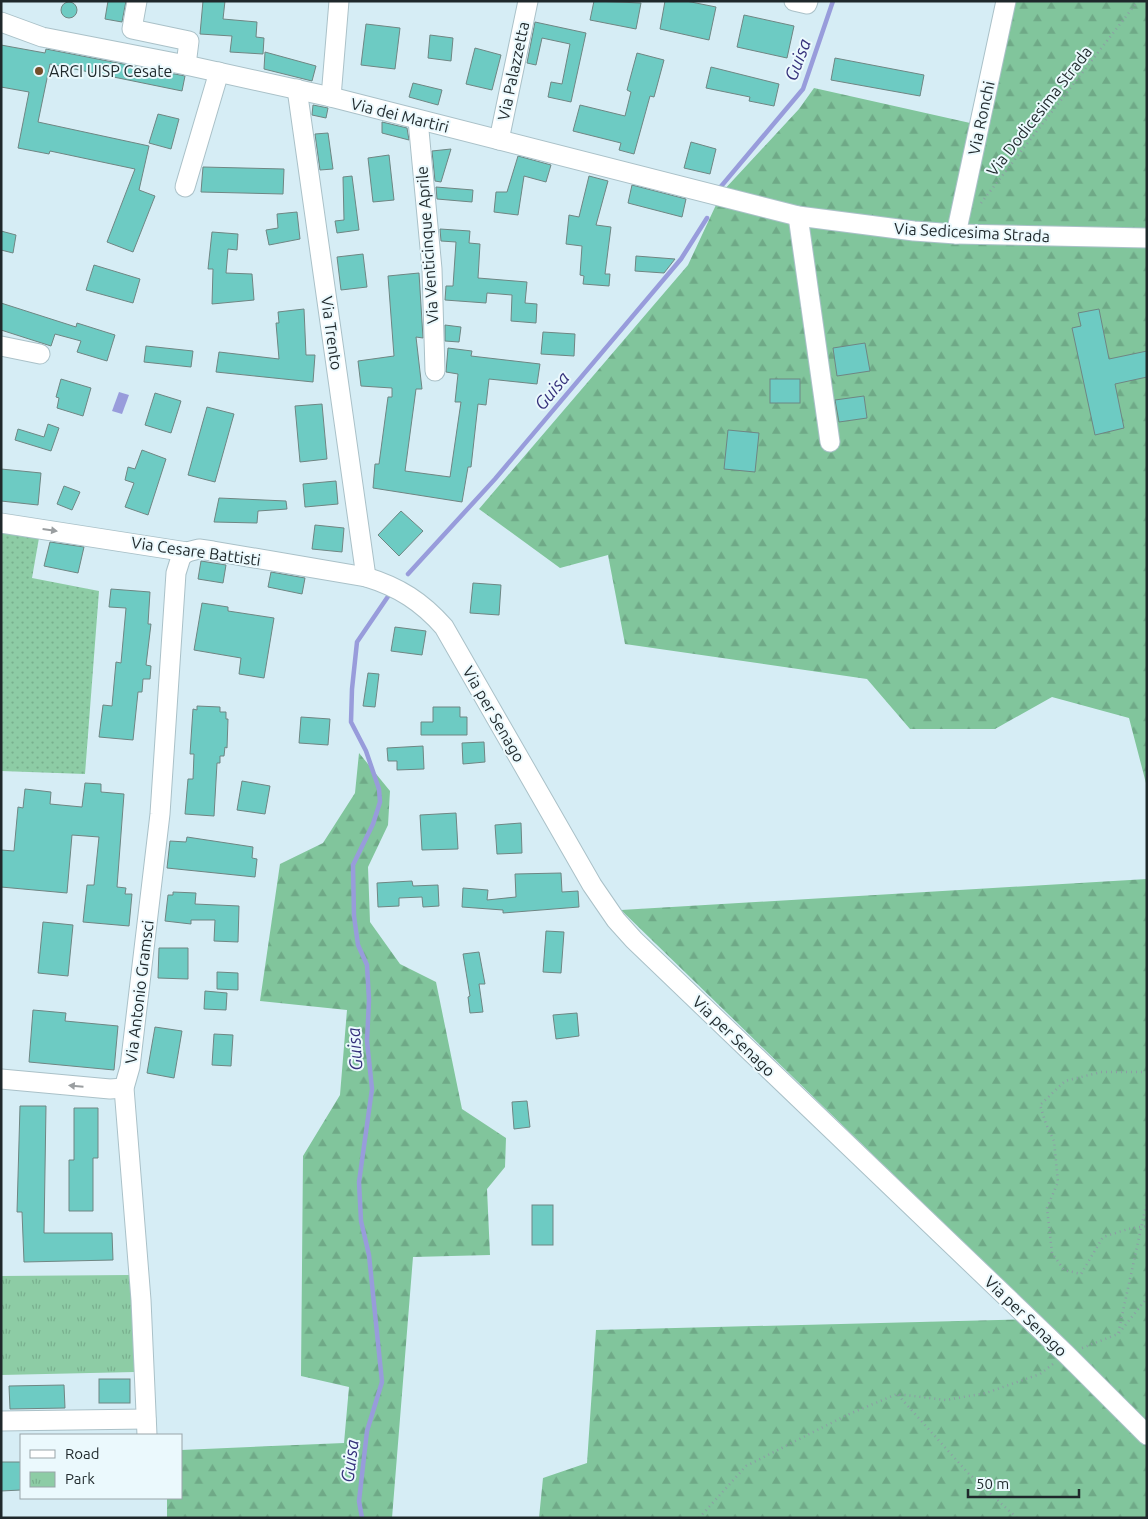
<svg xmlns="http://www.w3.org/2000/svg" width="1148" height="1519" font-family="Ubuntu,sans-serif">
	<style>
		.grass { fill: url(#grass-dots) }
		.forest { fill: url(#forest-firs) }
		.park { fill: url(#park-tufts) }
		.water { fill: #989cdb }
		.lines { fill: none; stroke-linecap: round; stroke-linejoin: round }
		.stream { stroke: #989cdb; stroke-width: 4.5 }
		.building { fill: #6dcbc3; stroke: #6f8683 }
		.minor-casing { stroke: #aac1c8; stroke-width: 21 }
		.path { stroke: #8c9ea4; stroke-width: 2.5; stroke-dasharray: 1 4; stroke-linecap: butt }
		.minor { stroke: #fff; stroke-width: 19 }
		.oneway { fill: #9a9ea0 }
		.poi-dot { fill: #754f2b; stroke: #ebf9fd; stroke-width: 2 }
		.labels { text-anchor: middle; stroke-width: 4; stroke-linejoin: round; paint-order: stroke }
		.poi-label { font-size: 16px; fill: #1f282b; stroke: #ebf9fd; text-anchor: start }
		.street-label { font-size: 16px; fill: #1f282b; stroke: #ebf9fd }
		.water-label { font-size: 18px; font-style: italic; fill: #35317b; stroke: #ebf9fd }
	</style>
	<defs>
		<pattern id="grass-dots" width="8" height="8" patternUnits="userSpaceOnUse" patternTransform="scale(1.25)"><rect width="8" height="8" fill="#8dcca5"/><path d="M2 2h.1M6 6h.1" fill="none" stroke="#79af8e" stroke-width="1.8" stroke-linecap="round"/></pattern>
		<pattern id="forest-firs" width="22" height="20" patternUnits="userSpaceOnUse" patternTransform="scale(1.25)"><rect width="22" height="20" fill="#81c59c"/><path d="M5 1l3.5 6h-7zM16 11l3.5 6h-7z" fill="#6fa987"/></pattern>
		<pattern id="park-tufts" width="24" height="20" patternUnits="userSpaceOnUse" patternTransform="scale(1.25)"><rect width="24" height="20" fill="#8dcca5"/><path d="M3 7l-1-3M5 7V3M7 7l1-3M15 17l-1-3M17 17v-4M19 17l1-3" fill="none" stroke="#79af8e"/></pattern>
	</defs>
	<rect width="100%" height="100%" fill="#d6edf5"/>
	<path class="grass" d="M1 532 39 538 32 578 99 591 85 774 1 771Z"/>
	<g class="forest">
		<path d="M1014 1H1147V787L1129 718 1052 697 995 729H910L867 679 625 644 608 555 560 568 479 509 688 265 722 192 799 109 814 88 988 127Z"/>
		<path d="M359 753 390 791 388 825 368 867 370 922 400 964 436 982 462 1109 506 1138 505 1167 487 1189 490 1255 413 1257 392 1518H167V1498H181V1450L344 1443 349 1387 301 1376 303 1156 340 1095 347 1010 260 1001 280 864 323 843 355 793Z"/>
		<path d="M1147 879V1518H539L543 1478 587 1463 596 1330 1042 1319 621 910Z"/>
	</g>
	<path class="park" d="M130 1275 135 1372 1 1375V1276Z"/>
	<path class="water" d="M119 392 129 395 122 414 112 411Z"/>
	<g class="lines">
		<g class="stream">
			<path d="M718 190 803 89 833 1"/>
			<path d="M408 574 495 479 681 259 707 218"/>
			<path d="M362 1518 359 1501 367 1431 382 1382 369 1255 361 1221 359 1182 372 1089 367 1041 369 1000 367 965 358 945 354 916 353 865 373 824 380 802 379 789 366 751 351 722 352 689 357 642 389 595"/>
		</g>
	</g>
	<g class="building">
		<path d="M108 1H126L122 22 105 19Z"/>
		<path d="M203 1H225L223 19 257 22 256 37 264 38 263 54 230 52 232 36 200 34Z"/>
		<path d="M594 1 641 3 636 29 590 20Z"/>
		<path d="M665 1H686L716 7 709 40 660 29Z"/>
		<circle cx="69" cy="10" r="8"/>
		<path d="M744 15 794 26 787 58 737 47Z"/>
		<path d="M535 22 586 33 571 102 548 97 551 82 562 84 570 44 542 38 536 65 527 63Z"/>
		<path d="M366 24 400 28 395 69 361 65Z"/>
		<path d="M430 35 453 38 451 61 428 58Z"/>
		<path d="M1 45 45 53 46 49 185 76 182 91 50 64 38 122 149 146 139 190 155 196 133 252 107 242 135 169 50 151 49 154 18 148 29 92 1 87Z"/>
		<path d="M475 48 501 55 492 90 466 84Z"/>
		<path d="M265 52 316 66 312 81 264 69Z"/>
		<path d="M637 53 664 60 654 97 650 96 634 154 619 150 621 143 573 131 580 105 625 116 631 92 627 90Z"/>
		<path d="M835 58 924 75 920 96 831 80Z"/>
		<path d="M711 67 779 84 774 106 749 101 750 97 706 88Z"/>
		<path d="M413 83 442 90 438 105 409 97Z"/>
		<path d="M313 105 328 108 326 118 312 115Z"/>
		<path d="M158 114 179 119 171 149 149 143Z"/>
		<path d="M382 122 407 128 409 140 382 133Z"/>
		<path d="M328 133 333 169 320 170 315 134Z"/>
		<path d="M691 142 716 149 710 174 684 168Z"/>
		<path d="M451 149 441 182 435 181 432 151Z"/>
		<path d="M389 155 394 200 373 202 368 158Z"/>
		<path d="M518 156 551 165 546 182 524 176 518 215 494 212 496 192H507Z"/>
		<path d="M203 167 284 169 283 194 201 192Z"/>
		<path d="M352 176 359 230 337 233 335 221 344 220 343 177Z"/>
		<path d="M589 176 608 181 596 225 611 227 605 274H610L609 286 583 284 584 276 580 275 582 246 566 244 569 215 579 217Z"/>
		<path d="M632 185 686 199 682 217 628 203Z"/>
		<path d="M436 187 473 190 472 202 437 199Z"/>
		<path d="M297 212 300 239 269 245 266 230 278 228 277 214Z"/>
		<path d="M440 229 470 231 469 243 480 244 478 278 527 282 525 303 537 304 536 323 511 321 512 295 487 293 486 303 445 300 446 286H453L456 242 441 241Z"/>
		<path d="M1 231 16 235 13 253 1 250Z"/>
		<path d="M212 232 238 234 237 250 228 249 226 273 252 274 254 300 212 304 213 269H208Z"/>
		<path d="M363 254 367 287 341 290 337 257Z"/>
		<path d="M636 256 675 259 664 273 635 271Z"/>
		<path d="M94 265 140 279 133 303 86 290Z"/>
		<path d="M419 273 423 338 416 337 422 389H416L405 471 450 477 461 402H455L458 374 446 372 448 348 472 351 471 356 540 364 537 384 489 379 486 405 478 404 471 467H468L462 502 373 488 375 464H379L388 397H392V388L361 386 358 361 394 356 388 276Z"/>
		<path d="M1 303 76 327 77 323 115 335 107 361 77 352 81 341 55 334 51 346 1 330Z"/>
		<path d="M304 309 306 355H315L313 382 216 372 219 352 279 359 276 323H279L278 312Z"/>
		<path d="M1099 309 1109 359 1147 351V377L1115 384 1124 428 1095 435 1072 328 1081 326 1078 313Z"/>
		<path d="M445 325 461 327 459 342 445 341Z"/>
		<path d="M543 332 575 334 574 356 541 354Z"/>
		<path d="M865 343 870 371 837 376 833 348Z"/>
		<path d="M146 346 193 351 191 367 144 362Z"/>
		<path d="M61 379 91 388 83 416 57 408 59 398 56 397Z"/>
		<rect x="770" y="379" width="30" height="24"/>
		<path d="M155 393 181 401 171 433 145 425Z"/>
		<path d="M864 396 867 418 839 422 835 400Z"/>
		<path d="M322 404 327 459 300 462 295 406Z"/>
		<path d="M207 407 234 414 215 482 188 475Z"/>
		<path d="M48 424 59 428 51 451 15 440 18 429 44 437Z"/>
		<path d="M728 430 759 433 755 472 724 469Z"/>
		<path d="M142 450 166 459 148 515 125 507 134 483 125 480 128 467 135 469Z"/>
		<path d="M1 469 41 473 38 505 1 501Z"/>
		<path d="M336 481 338 504 305 507 303 484Z"/>
		<path d="M64 486 80 492 72 510 57 504Z"/>
		<path d="M219 498 286 501 287 509 258 511 257 523 214 522Z"/>
		<path d="M401 511 423 531 399 556 378 535Z"/>
		<path d="M315 525 344 528 342 552 312 549Z"/>
		<path d="M50 542 84 547 78 573 44 566Z"/>
		<path d="M201 561 226 565 223 583 198 579Z"/>
		<path d="M271 572 305 578 302 594 268 587Z"/>
		<path d="M473 583 501 585 499 615 470 613Z"/>
		<path d="M111 589 150 592 148 624H151L146 665 151 666 150 679H143L142 692H138L133 740 99 737 103 705 112 706 116 662 121 663 126 608 109 607Z"/>
		<path d="M202 603 228 607V611L274 618 264 678 239 674 241 658 194 650Z"/>
		<path d="M395 627 426 631 422 655 391 651Z"/>
		<path d="M368 673 379 674 375 707 363 706Z"/>
		<path d="M197 706 220 707V712H226V719H228L227 748 225 747 224 756H220V763H217L214 816 185 814 188 779H193L194 754H190L193 709 197 710Z"/>
		<path d="M433 707H460V717H467V735H421V722H433Z"/>
		<path d="M301 717 330 719 328 745 299 743Z"/>
		<path d="M484 742 485 762 463 764 462 743Z"/>
		<path d="M423 746 424 769 397 770V761H388L387 748Z"/>
		<path d="M242 781 270 786 265 814 237 810Z"/>
		<path d="M85 783 101 784V792L124 794 117 887 126 888 125 894H132L129 926 83 922 87 885H94L99 837 72 835 67 893 1 887V850L14 851 18 807 23 808 25 789 51 792 50 804 82 807Z"/>
		<path d="M456 813 458 849 422 850 420 815Z"/>
		<path d="M521 823 522 853 497 854 495 825Z"/>
		<path d="M187 837 253 847 252 858 257 859 255 877 167 868 170 841 186 842Z"/>
		<path d="M561 873 562 892 578 891 579 907 503 913V910L462 907 463 888 488 890 487 900 516 897 515 874Z"/>
		<path d="M412 881 413 886 438 885 439 906 423 907 422 897 399 898V906L378 907 377 883Z"/>
		<path d="M173 892 196 893 195 904 239 906 238 942 214 941 215 920H191V924L165 921 168 895H173Z"/>
		<path d="M43 922 73 925 68 976 38 973Z"/>
		<path d="M546 931 564 932 561 973 543 972Z"/>
		<path d="M159 948H188V979L158 978Z"/>
		<path d="M479 952 485 984H479L483 1012 470 1013 468 997 470 996 463 954Z"/>
		<path d="M217 972 238 973V990L217 989Z"/>
		<path d="M205 991 227 993 226 1010 204 1009Z"/>
		<path d="M33 1010 66 1013 65 1021 118 1026 114 1070 29 1062Z"/>
		<path d="M577 1013 579 1036 556 1039 553 1015Z"/>
		<path d="M155 1027 182 1031 174 1078 147 1073Z"/>
		<path d="M214 1034 233 1035 231 1066 212 1065Z"/>
		<path d="M527 1101 530 1127 514 1129 512 1102Z"/>
		<path d="M20 1106H46L44 1233H112L113 1260 24 1262 22 1212H17Z"/>
		<path d="M74 1108H98V1158H93V1211H69V1160H74Z"/>
		<rect x="532" y="1205" width="21" height="40"/>
		<rect x="99" y="1379" width="31" height="24"/>
		<path d="M64 1385 65 1408 10 1409 9 1386Z"/>
		<path d="M1 1462H21V1490L1 1491Z"/>
	</g>
	<g class="lines">
		<defs>
			<g id="minor">
				<path d="M137 1 132 29 189 41 186 65"/>
				<path d="M794 1 807 4 808 1"/>
				<path d="M1 22 42 37 186 65 331 97 798 216 914 231 956 234 1147 238"/>
				<path d="M297 89 366 577"/>
				<path d="M331 97 339 1"/>
				<path d="M418 120 432 269 435 371"/>
				<path d="M499 140 528 1"/>
				<path d="M185 187 219 72"/>
				<path d="M798 216 830 442"/>
				<path d="M956 234 1006 1"/>
				<path d="M1 346 40 354"/>
				<path d="M1 523 187 552 199 549 213 551 366 577C399 587 422 602 444 627L592 885 616 920 634 940 1066 1354 1147 1435"/>
				<path d="M1 1079 110 1089 124 1088"/>
				<path d="M1 1421 146 1419"/>
				<path d="M147 1435 141 1300 124 1088 130 1067 160 814 176 573 181 557 187 552"/>
			</g>
		</defs>
		<use href="#minor" class="minor-casing"/>
		<g class="path">
			<path d="M981 203 1138 1"/>
			<path d="M1147 1072H1101L1065 1081 1040 1105 1046 1124 1054 1141 1058 1182 1047 1208 1052 1253 1064 1270 1081 1274 1103 1237 1128 1229 1147 1226"/>
			<path d="M1119 1333 1147 1298"/>
			<path d="M1082 1348 1118 1334 1147 1201"/>
			<path d="M898 1395 968 1473 1017 1518"/>
			<path d="M699 1518 746 1466 847 1415 897 1394 946 1400 986 1393 1040 1374 1053 1364"/>
		</g>
		<use href="#minor" class="minor"/>
	</g>
	<defs><path id="oneway-solid" d="M-6-.8H1V-3.2L6.5 0L1 3.2V.8H-6Z" transform="scale(1.25)"/></defs>
	<g class="oneway">
		<use href="#oneway-solid" transform="translate(50 530) rotate(8)"/>
		<use href="#oneway-solid" transform="translate(76 1086) rotate(-175)"/>
	</g>
	<circle class="poi-dot" cx="39" cy="71" r="5"/>
	<g class="labels">
		<g class="poi-label">
			<text x="49" y="77">ARCI UISP Cesate</text>
		</g>
		<g class="street-label">
			<text transform="translate(513 71) rotate(-78)" y="6">Via Palazzetta</text>
			<text transform="translate(1039 111) rotate(-52)" y="6">Via Dodicesima Strada</text>
			<text transform="translate(400 115) rotate(14)" y="6">Via dei Martiri</text>
			<text transform="translate(981 118) rotate(-78)" y="6">Via Ronchi</text>
			<text transform="translate(972 232) rotate(3)" y="6">Via Sedicesima Strada</text>
			<text transform="translate(427 245) rotate(-94)" y="6">Via Venticinque Aprile</text>
			<text transform="translate(332 333) rotate(82)" y="6">Via Trento</text>
			<text transform="translate(196 551) rotate(8)" y="6">Via Cesare Battisti</text>
			<text transform="translate(494 714) rotate(60)" y="6">Via per Senago</text>
			<text transform="translate(139 992) rotate(-83)" y="6">Via Antonio Gramsci</text>
			<text transform="translate(734 1036) rotate(44)" y="6">Via per Senago</text>
			<text transform="translate(1026 1316) rotate(44)" y="6">Via per Senago</text>
		</g>
		<g class="water-label">
			<text transform="translate(798 60) rotate(-69)" y="6">Guisa</text>
			<text transform="translate(552 391) rotate(-50)" y="6">Guisa</text>
			<text transform="translate(355 1049) rotate(-94)" y="6">Guisa</text>
			<text transform="translate(350 1461) rotate(-83)" y="6">Guisa</text>
		</g>
	</g>
	<rect width="1148" height="1519" fill="none" stroke="#1f282b" stroke-width="5"/>
	<rect x="20" y="1434" width="162" height="65" fill="#ebf9fd" stroke="#99a5a9"/>
	<rect x="30" y="1450" width="25" height="8" fill="#ffffff" stroke="#99a5a9"/>
	<text x="65" y="1459" font-size="15" fill="#1f282b">Road</text>
	<rect x="30" y="1472" width="25" height="15" fill="url(#park-tufts)" stroke="#99a5a9"/>
	<text x="65" y="1484" font-size="15" fill="#1f282b">Park</text>
	<path d="M968 1489v8h111v-8" fill="none" stroke="#1f282b" stroke-width="2.5"/>
	<text x="976" y="1489" font-size="15" fill="#1f282b" stroke="#ebf9fd" stroke-width="4" paint-order="stroke">50 m</text>
</svg>
